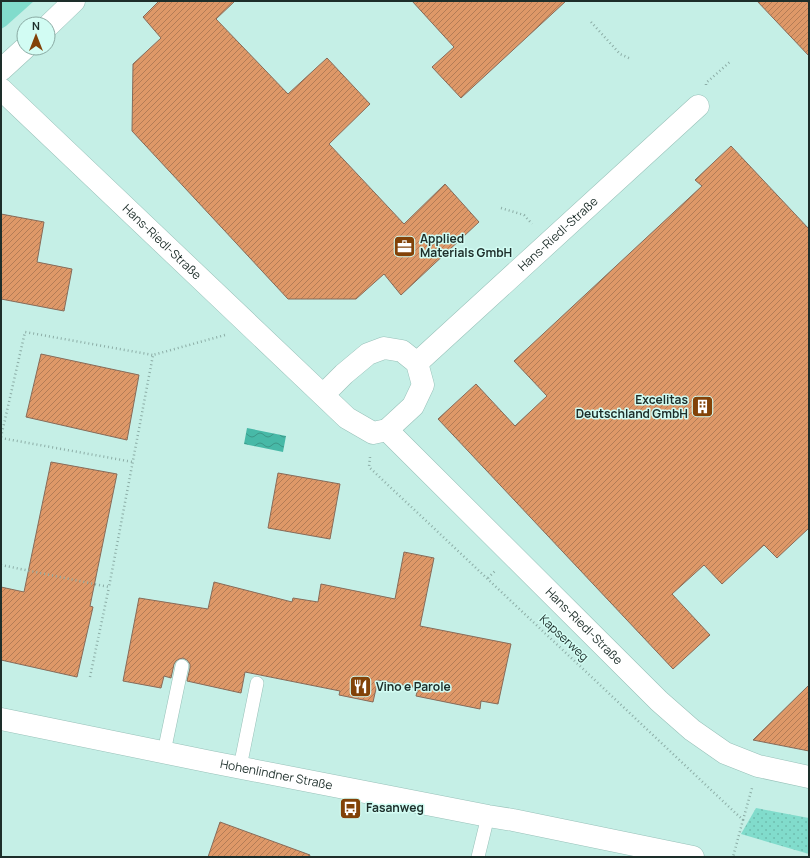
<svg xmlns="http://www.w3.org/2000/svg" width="810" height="858" font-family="Manrope,sans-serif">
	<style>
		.grass { fill: url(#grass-dots) }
		.park { fill: #81dccc }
		.water { fill: url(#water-waves) }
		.building { fill: url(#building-hatch); stroke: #876b59 }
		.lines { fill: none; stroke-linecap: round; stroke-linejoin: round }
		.service-casing { stroke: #98c1b9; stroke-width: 14 }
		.minor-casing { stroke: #98c1b9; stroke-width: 23 }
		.tertiary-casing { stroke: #98c1b9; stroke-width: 23 }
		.path { stroke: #8cada6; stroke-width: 2.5; stroke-dasharray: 1 3; stroke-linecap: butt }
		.service { stroke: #fff; stroke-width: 13 }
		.minor { stroke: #fff; stroke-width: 22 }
		.tertiary { stroke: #fff; stroke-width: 22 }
		.labels { text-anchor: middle; stroke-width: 3; stroke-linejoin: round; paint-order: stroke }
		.street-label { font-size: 12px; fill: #1d2e2a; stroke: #d2fcf3 }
		.poi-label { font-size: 12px; font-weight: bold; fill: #1d2e2a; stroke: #d2fcf3; text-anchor: start }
	</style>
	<defs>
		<pattern id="grass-dots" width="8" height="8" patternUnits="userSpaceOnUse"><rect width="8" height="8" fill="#81dccc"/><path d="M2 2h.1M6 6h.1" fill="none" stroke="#6fbdaf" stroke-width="1.8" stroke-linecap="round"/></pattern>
		<pattern id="water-waves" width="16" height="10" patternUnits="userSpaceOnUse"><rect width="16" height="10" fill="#47b9a7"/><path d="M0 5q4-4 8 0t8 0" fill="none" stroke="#3b9788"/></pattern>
		<pattern id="building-hatch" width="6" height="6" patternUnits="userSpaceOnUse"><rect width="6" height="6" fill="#de9868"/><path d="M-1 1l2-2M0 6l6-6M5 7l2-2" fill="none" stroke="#b37c56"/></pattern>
	</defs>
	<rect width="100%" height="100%" fill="#c5efe6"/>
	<path class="grass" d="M756 808 809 818V854L741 834Z"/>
	<path class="park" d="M1 1H34L6 26 1 29Z"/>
	<path class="water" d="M247 428 286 436 283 452 244 444Z"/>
	<g class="building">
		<path d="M159 1H235L216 19 288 94 327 58 370 104 329 144 404 224 445 184 479 222 401 295 384 274 356 299H288L132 131 133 64 161 38 143 17Z"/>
		<path d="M412 1H566L461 98 432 67 454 47Z"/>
		<path d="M757 1H809V56Z"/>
		<path d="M731 146 809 229V528L777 558 764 545 722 584 704 565 672 594 710 635 673 669 438 419 476 384 515 426 547 396 514 361 702 186 695 180Z"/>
		<path d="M1 214 44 222 37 262 72 269 64 311 1 299Z"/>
		<path d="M41 354 139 375 127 440 26 417Z"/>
		<path d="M51 462 117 474 90 606 93 607 77 677 1 660V587L24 592Z"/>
		<path d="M278 473 340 484 330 539 268 528Z"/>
		<path d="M404 552 434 558 420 626 511 644 498 704 481 701 480 709 416 696 418 688 378 680 373 702 339 695 340 691 245 672 241 693 187 681 190 668V664L187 660 183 658 179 659 176 661 174 664 171 678 164 676 161 688 123 681 139 598 208 609 214 582 292 602 293 598 318 602 321 584 395 599Z"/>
		<path d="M809 685V751L753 740Z"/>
		<path d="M220 822 310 855 309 857H208Z"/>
	</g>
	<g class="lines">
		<defs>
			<g id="service">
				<path d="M164 752 182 666"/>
				<path d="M240 767 257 683"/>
				<path d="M478 857 488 816"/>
			</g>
			<g id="minor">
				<path d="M48 26 74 1"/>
				<path d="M1 70 25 48"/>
				<path id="s1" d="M1 89 347 418 373 433 387 430 413 406 423 385 417 363 402 351 384 348 368 354 344 374 323 395"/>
				<path id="s2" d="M417 363 698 106"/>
				<path id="s3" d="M387 430 659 701 692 730 725 753 758 766 809 777"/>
			</g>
			<g id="tertiary">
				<path id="s4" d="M1 719 211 762 488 816 513 820 693 857"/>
			</g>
		</defs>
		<use href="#service" class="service-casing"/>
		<use href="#minor" class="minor-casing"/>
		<use href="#tertiary" class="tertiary-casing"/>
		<g class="path">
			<path d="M591 22 620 54 631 59"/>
			<path d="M706 85V83L731 61"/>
			<path d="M501 208 524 215 532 224"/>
			<path d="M1 437 25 332 153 355"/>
			<path d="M1 438 133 462"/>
			<path d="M370 457 369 467 743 820 733 857"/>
			<path d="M1 565 109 587 153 355 225 335"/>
			<path d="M488 578 496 570"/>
			<path d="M90 677 109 587"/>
			<path d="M743 820 752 788"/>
		</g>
		<use href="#service" class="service"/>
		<use href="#minor" class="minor"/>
		<use href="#tertiary" class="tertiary"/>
	</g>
	<defs>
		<symbol id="office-square" viewBox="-11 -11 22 22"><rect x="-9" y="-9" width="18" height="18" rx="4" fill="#824208" stroke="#d2fcf3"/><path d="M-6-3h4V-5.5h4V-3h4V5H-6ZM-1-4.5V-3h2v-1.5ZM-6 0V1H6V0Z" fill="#fff"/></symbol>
		<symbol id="building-square" viewBox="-11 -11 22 22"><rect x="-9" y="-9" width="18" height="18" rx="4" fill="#824208" stroke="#d2fcf3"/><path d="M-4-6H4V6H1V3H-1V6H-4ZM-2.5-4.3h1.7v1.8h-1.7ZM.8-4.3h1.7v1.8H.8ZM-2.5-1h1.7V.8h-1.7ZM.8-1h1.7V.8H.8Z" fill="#fff"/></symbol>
		<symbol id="restaurant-square" viewBox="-11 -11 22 22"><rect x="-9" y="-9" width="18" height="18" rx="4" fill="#824208" stroke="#d2fcf3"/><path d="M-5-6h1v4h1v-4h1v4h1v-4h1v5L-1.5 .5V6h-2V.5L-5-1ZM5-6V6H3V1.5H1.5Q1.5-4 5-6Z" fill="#fff"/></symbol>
		<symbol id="bus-square" viewBox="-11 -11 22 22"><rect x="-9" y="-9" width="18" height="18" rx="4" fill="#824208" stroke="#d2fcf3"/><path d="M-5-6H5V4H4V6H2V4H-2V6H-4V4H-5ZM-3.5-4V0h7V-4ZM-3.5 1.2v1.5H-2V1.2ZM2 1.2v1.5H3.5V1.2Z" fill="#fff"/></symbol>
	</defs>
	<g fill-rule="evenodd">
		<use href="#office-square" x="392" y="234" width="25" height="25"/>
		<use href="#building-square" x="690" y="394" width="25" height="25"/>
		<use href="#restaurant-square" x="348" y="674" width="25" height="25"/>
		<use href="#bus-square" x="338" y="796" width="25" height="25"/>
	</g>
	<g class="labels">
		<g class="street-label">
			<text dy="4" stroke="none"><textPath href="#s2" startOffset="191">Hans-Riedl-Straße</textPath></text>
			<text dy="4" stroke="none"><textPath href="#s1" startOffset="222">Hans-Riedl-Straße</textPath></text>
			<text dy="4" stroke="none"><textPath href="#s3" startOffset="278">Hans-Riedl-Straße</textPath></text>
			<text transform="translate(564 638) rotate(43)" y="4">Kapserweg</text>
			<text dy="4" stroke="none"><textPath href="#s4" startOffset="281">Hohenlindner Straße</textPath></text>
		</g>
		<g class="poi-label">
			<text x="420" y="243">Applied<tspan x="420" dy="14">Materials GmbH</tspan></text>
			<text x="688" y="404" text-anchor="end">Excelitas<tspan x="688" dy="14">Deutschland GmbH</tspan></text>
			<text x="376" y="691">Vino e Parole</text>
			<text x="366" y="812">Fasanweg</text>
		</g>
	</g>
	<rect width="810" height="858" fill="none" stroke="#1d2e2a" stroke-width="4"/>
	<g transform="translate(36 36)"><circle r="19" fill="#d2fcf3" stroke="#8aaaa3"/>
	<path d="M0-3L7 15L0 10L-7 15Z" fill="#824208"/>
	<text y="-6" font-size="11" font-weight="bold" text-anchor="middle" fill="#1d2e2a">N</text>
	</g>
</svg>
